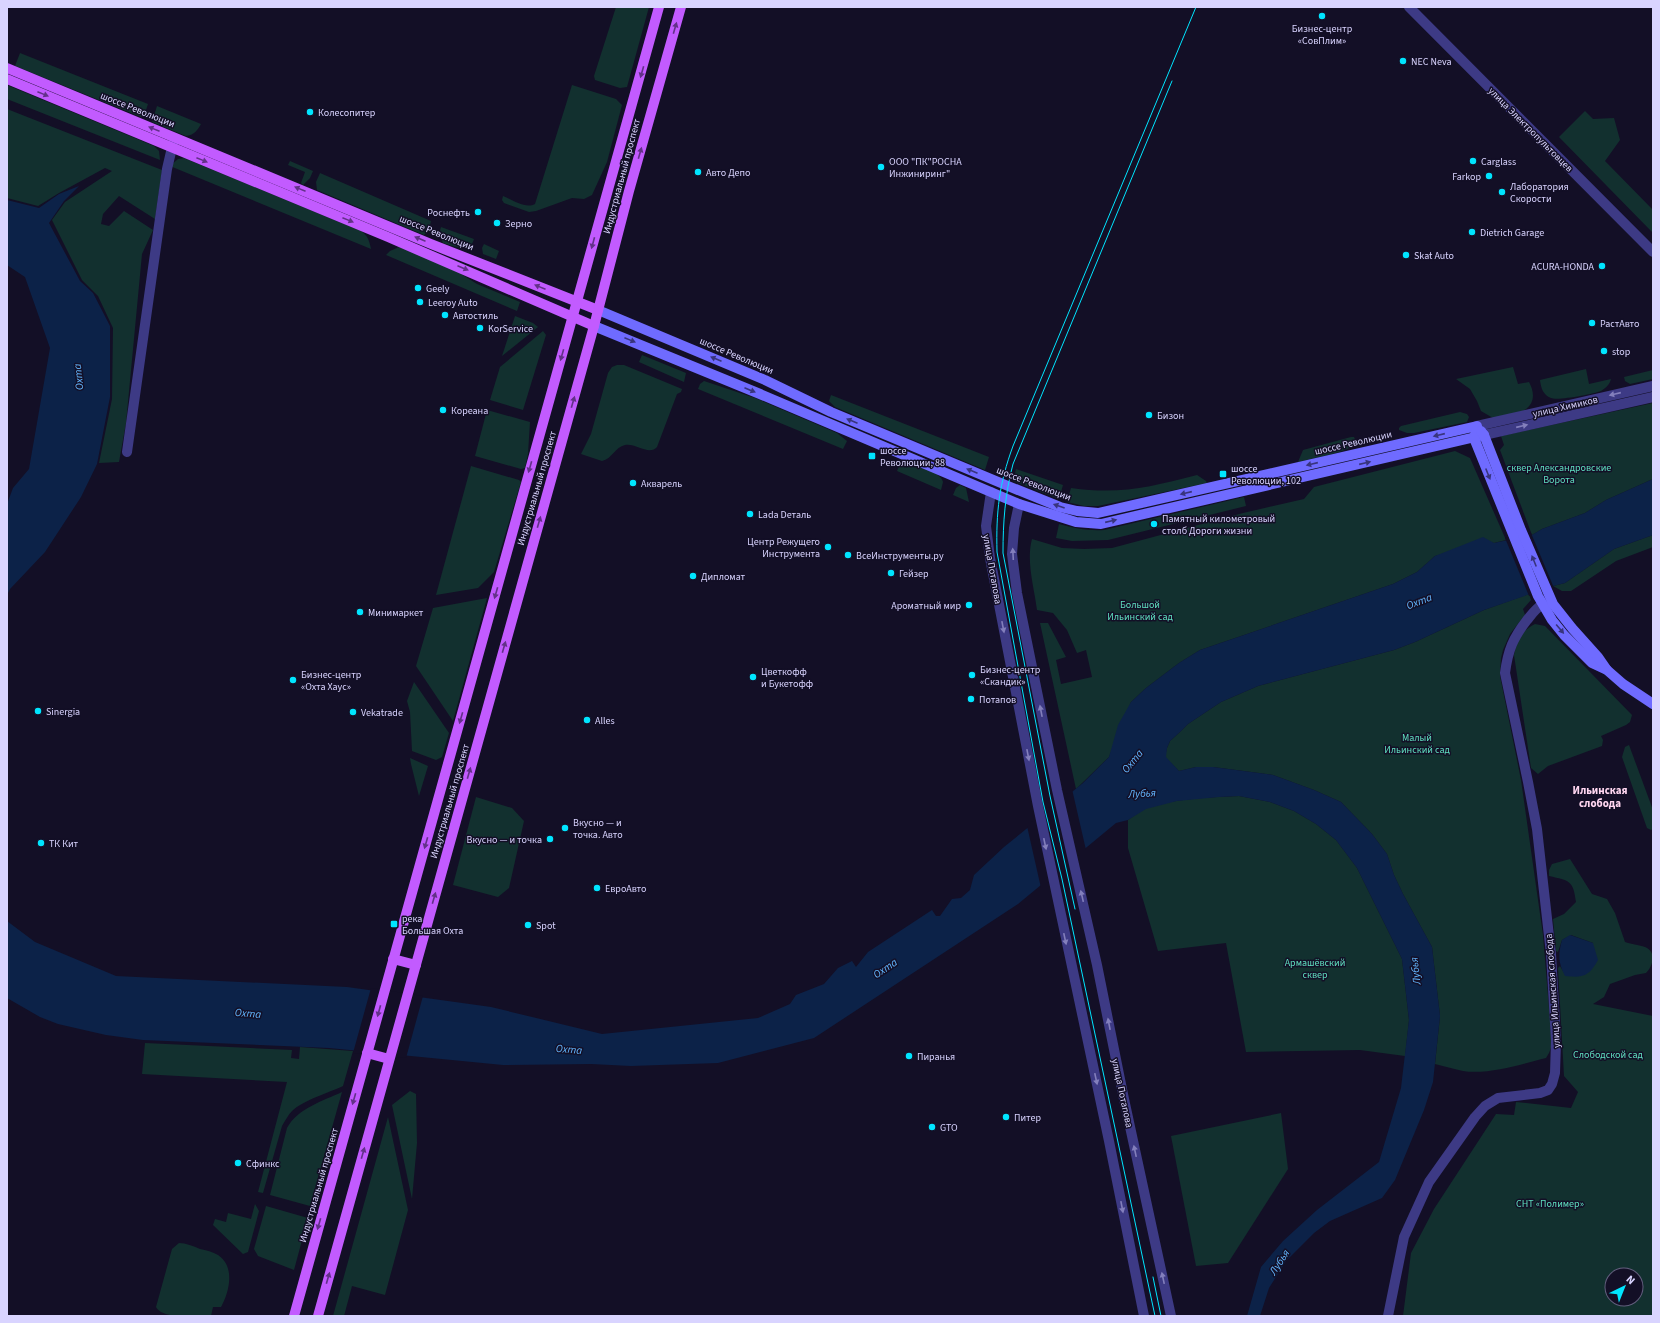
<svg xmlns="http://www.w3.org/2000/svg" width="1660" height="1323" font-family="'Source Sans 3',sans-serif">
	<style>
		.green { fill: #12302f; fill-rule: evenodd }
		.water { fill: #0c2248 }
		.pier { fill: #130f26 }
		.lines { fill: none; stroke-linecap: round; stroke-linejoin: round }
		.minor { stroke: #3d3a85; stroke-width: 10 }
		.tertiary { stroke: #3d3a85; stroke-width: 10 }
		.secondary { stroke: #6f6bff; stroke-width: 10 }
		.primary { stroke: #c25bff; stroke-width: 10 }
		.tram { stroke: #00e5ff; stroke-width: 1 }
		.oneway { fill: #623188 }
		.oneway2 { fill: #38347d }
		.oneway3 { fill: #837fbc }
		.poi-dot { fill: #00e5ff; stroke: #130f26; stroke-width: 1.5 }
		.labels { text-anchor: middle; stroke-width: 3; stroke-linejoin: round; paint-order: stroke }
		.poi-label { font-size: 10px; fill: #d9d4ff; stroke: #130f26; text-anchor: start }
		.street-label { font-size: 10px; fill: #d9d4ff; stroke: #130f26 }
		.park-label { font-size: 10px; fill: #5fe0c0; stroke: #130f26 }
		.water-label { font-size: 11px; font-style: italic; fill: #62b6ff; stroke: #130f26 }
		.neighbourhood-label { font-size: 11px; font-weight: bold; fill: #ffd6f0; stroke: #130f26 }
	</style>
	<rect width="100%" height="100%" fill="#130f26"/>
	<g class="green">
		<path d="M616 7H649L627 87 620 88 595 80 594 76Z"/>
		<path d="M20 53 148 104 145 113 141 117 15 66Z"/>
		<path d="M7 85 154 146 159 151 160 160 7 99Z"/>
		<path d="M572 85 616 99 622 105 607 162 592 195 584 199 572 198 536 211 529 212 504 203 502 200 503 196C513 200 525 209 535 204Z"/>
		<path d="M157 106 201 124C197 131 194 135 186 136L152 122Z"/>
		<path d="M7 109 162 170 155 219 119 196 103 214 101 224 109 226 124 211 153 230 142 254 126 423 119 462 99 463 112 399 113 328 98 296 82 280 52 220 65 202 112 171 105 168 59 193 38 206 7 198Z"/>
		<path d="M1585 111 1593 119 1614 118 1620 140 1605 161 1653 210V233L1559 137Z"/>
		<path d="M184 158 361 231C368 236 369 240 371 249L170 166 178 159Z"/>
		<path d="M290 161 313 171 310 178 303 185 301 183 305 172 288 165Z"/>
		<path d="M320 173 431 221 429 230 424 235 317 190 316 182Z"/>
		<path d="M441 227 474 239C470 254 454 246 443 243L439 234Z"/>
		<path d="M484 244 499 251 496 259 483 254 482 248Z"/>
		<path d="M399 247 450 267 477 284 520 302 517 311 386 255 390 251Z"/>
		<path d="M515 316 533 323 538 327 502 356Z"/>
		<path d="M543 331 546 335 523 410 490 400 500 367Z"/>
		<path d="M642 355 686 373 684 382 639 362Z"/>
		<path d="M617 365H624L682 389 681 392 677 394 657 447C649 456 636 443 625 445 615 447 612 459 602 461L581 454 591 434 608 373 612 367Z"/>
		<path d="M1513 367 1518 384 1529 382C1535 393 1535 404 1523 411L1493 418 1481 411 1477 401 1470 389 1456 379Z"/>
		<path d="M1586 369 1589 384 1611 379C1610 384 1606 388 1601 391 1593 394 1558 401 1551 398 1543 395 1541 388 1540 380Z"/>
		<path d="M1653 370V379L1630 384 1625 381 1624 377Z"/>
		<path d="M704 381 755 398 837 433 847 441 843 449 698 389 700 384Z"/>
		<path d="M831 395 989 457 985 470 835 407 829 401Z"/>
		<path d="M1653 403V479L1606 500 1585 513 1542 529 1532 535 1500 450 1504 445 1501 436Z"/>
		<path d="M487 410 530 422 528 454 525 468 521 469 475 456Z"/>
		<path d="M1460 412 1467 414 1469 417 1467 422 1414 433H1407L1399 430V428L1401 426Z"/>
		<path d="M1351 437H1354C1355 439 1356 442 1356 443 1352 452 1308 459 1298 462L1303 450Z"/>
		<path d="M1455 451 1470 458 1506 540 1494 543 1488 541 1435 556 1417 572 1393 584 1200 650 1179 663 1146 688 1131 702 1109 757 1076 789 1040 623H1048L1066 657 1056 660 1061 684 1092 677 1086 650 1077 653 1067 630 1053 613 1037 610C1034 587 1026 561 1032 539L1062 548 1084 549 1112 548 1243 513 1304 499 1314 487Z"/>
		<path d="M900 464C911 465 940 470 943 482L941 490 897 471Z"/>
		<path d="M471 466 519 480 521 482 494 572 478 588 436 595Z"/>
		<path d="M1016 469 1063 485 1059 499 1013 481Z"/>
		<path d="M1197 475 1206 481 1207 483 1098 506H1084L1067 502 1071 488C1120 495 1150 487 1197 475Z"/>
		<path d="M960 485 966 488 969 502 953 495 956 488Z"/>
		<path d="M1244 497 1246 506 1108 540 1072 541 1056 538 1059 524C1074 528 1088 531 1104 530Z"/>
		<path d="M1653 535V547L1616 561 1571 591H1562L1553 586 1565 583 1614 549Z"/>
		<path d="M1529 594 1531 600 1523 609 1525 615 1510 634 1503 650 1501 658 1500 676 1521 780 1543 935 1552 1045 1549 1053 1546 1058C1521 1064 1488 1075 1463 1071 1453 1069 1444 1066 1435 1064L1440 1016 1432 947 1403 894 1394 875 1387 854 1372 834 1341 802 1314 790 1273 775 1213 767H1196L1179 771 1165 757 1167 748 1170 741 1180 732 1188 724 1221 702 1258 686 1394 650 1415 642 1484 610Z"/>
		<path d="M487 598 453 721 416 666 433 608Z"/>
		<path d="M1535 624 1545 626 1632 715 1630 722 1626 725 1601 736 1603 740 1602 746 1548 766 1538 774 1531 768 1514 655C1517 640 1521 631 1535 624Z"/>
		<path d="M414 682 449 733 442 757 436 760 412 751 410 712 407 701Z"/>
		<path d="M1629 745 1653 810V829L1651 830 1647 828 1622 757 1625 747Z"/>
		<path d="M410 758 428 766 419 796 411 764Z"/>
		<path d="M1239 796 1270 802 1294 811 1316 824 1336 840 1357 868 1402 959 1409 1020 1405 1056 1360 1050 1246 1052 1226 943 1158 951 1128 848V820C1134 816 1140 811 1146 808 1171 799 1213 797 1239 796Z"/>
		<path d="M476 797 512 808 524 821 509 888 498 897 453 885Z"/>
		<path d="M1570 859 1592 894 1607 899 1615 913 1625 942C1630 944 1645 946 1647 948 1657 954 1652 967 1646 973L1635 975 1610 984 1604 997 1593 1004 1653 1016V1316H1403L1411 1253 1434 1209 1496 1114 1514 1115 1516 1102 1571 1108 1578 1092 1564 1076 1558 968 1560 966 1566 976 1593 943 1571 935 1562 940 1558 952 1556 951 1553 919 1564 914 1576 902C1573 880 1570 881 1549 876V870L1552 864ZM1612 1275H1636V1299H1612Z"/>
		<path d="M145 1043 292 1050 291 1058 299 1059 300 1047 353 1051 343 1086C330 1092 302 1101 292 1111 288 1115 285 1121 282 1126L263 1193 258 1192 287 1082 142 1074Z"/>
		<path d="M410 1091 416 1094 417 1143 412 1199 392 1105Z"/>
		<path d="M342 1092 310 1206 270 1195 287 1128C298 1108 323 1101 342 1092Z"/>
		<path d="M1281 1113 1288 1169 1228 1263 1196 1266 1171 1136Z"/>
		<path d="M388 1117 408 1210 385 1295 352 1286 344 1316H333Z"/>
		<path d="M255 1204 259 1211 248 1252 243 1254 213 1225 215 1219 226 1222 228 1213 251 1219Z"/>
		<path d="M266 1206 308 1218 294 1270 258 1256 254 1249Z"/>
		<path d="M179 1243C186 1243 193 1246 200 1249 206 1250 213 1252 218 1255 235 1266 230 1291 221 1307H213L211 1316C197 1316 163 1320 156 1307L172 1249Z"/>
	</g>
	<g class="water">
		<path d="M79 186 64 201 49 223 80 281 93 293 110 326V397L97 464 81 497 45 552 10 589 7 595V504L13 488 29 469 50 348 25 277 7 265V200L39 208 59 194Z"/>
		<path d="M1653 479V535L1614 549 1565 583 1553 586 1484 610 1415 642 1394 650 1258 686 1221 702 1188 724 1180 732 1170 741 1167 748 1166 757 1179 771 1196 767H1213L1273 775 1314 790 1341 802 1372 834 1387 854 1394 875 1403 894 1432 947 1440 1016 1433 1082 1424 1110 1395 1180 1382 1198 1330 1221 1314 1233 1286 1261 1269 1288 1260 1316H1247L1261 1267 1283 1241 1317 1210 1379 1162 1401 1088 1409 1020 1402 959 1357 868 1336 840 1316 824 1294 811 1270 802 1239 796 1219 797 1177 801 1146 809 1128 820 1116 823 1018 904 814 1038 718 1063 631 1066 591 1064 503 1065 329 1048 143 1040 106 1035 58 1024 40 1017 7 998V921L35 942 116 976 347 987 491 1007 602 1034 758 1018 790 1004 796 995 824 984 838 968 852 961 856 967 868 952 932 910 936 916H940L952 899 961 898 970 890 974 875 1004 847 1083 783 1109 757 1118 725 1131 702 1146 688 1179 663 1200 650 1393 584 1417 572 1435 556 1483 537 1494 543 1532 535 1542 529 1585 513 1606 500Z"/>
		<path d="M1570 935 1593 943 1598 960C1589 976 1584 978 1565 976 1558 963 1558 954 1562 940Z"/>
	</g>
	<g class="pier">
		<path d="M1531 533 1554 588 1529 596 1505 538Z"/>
		<path d="M1072 789 1086 850 1041 888 1027 826Z"/>
		<path d="M371 988 423 996 406 1058 353 1053Z"/>
	</g>
	<g class="lines">
		<g class="minor">
			<path d="M1409 7 1653 252"/>
			<path d="M127 452 167 169 174 139"/>
			<path d="M1388 1316 1404 1237 1429 1182 1475 1117 1485 1106 1498 1098 1540 1093 1548 1090 1552 1084 1555 1073 1556 1041 1551 954 1537 829 1528 782 1505 673C1508 650 1513 638 1527 620 1532 614 1536 608 1543 604"/>
		</g>
		<g class="tertiary">
			<path d="M1477 426 1653 386"/>
			<path d="M1484 435 1653 397"/>
			<path d="M991 492 986 526 990 558 1038 806 1109 1141 1144 1316"/>
			<path d="M1019 504 1014 528 1012 554 1017 593 1057 790 1097 965 1124 1099 1171 1316"/>
		</g>
		<g class="secondary">
			<path d="M598 310 765 380 831 412 1008 486 1060 507 1077 511 1098 513 1477 426"/>
			<path d="M594 326 760 394 1019 504 1076 522 1101 524 1484 435"/>
			<path d="M1476 431 1474 438 1538 596 1552 620 1564 635 1592 663 1607 670 1623 684 1653 704"/>
			<path d="M1481 431 1484 435 1521 530 1553 604 1572 628 1598 657 1607 670"/>
		</g>
		<g class="primary">
			<path d="M7 68 431 244 598 310"/>
			<path d="M7 79 388 237 594 326"/>
			<path d="M393 959 416 965"/>
			<path d="M367 1053 389 1059"/>
			<path d="M294 1316 659 7"/>
			<path d="M318 1316 594 326 629 191 681 7"/>
		</g>
		<g class="tram">
			<path d="M1075 909 1050 796 1003 553C1003 522 1005 494 1013 464L1172 81"/>
			<path d="M1153 1277 1161 1316"/>
			<path d="M1155 1316 1062 879 1043 802 997 552C996 512 999 484 1013 446L1196 7"/>
		</g>
	</g>
	<defs><path id="oneway-solid" d="M-6-.8H1V-3.2L6.5 0L1 3.2V.8H-6Z"/></defs>
	<g class="oneway">
		<use href="#oneway-solid" transform="translate(675 28) rotate(-74)"/>
		<use href="#oneway-solid" transform="translate(642 72) rotate(106)"/>
		<use href="#oneway-solid" transform="translate(43 94) rotate(22)"/>
		<use href="#oneway-solid" transform="translate(154 129) rotate(-158)"/>
		<use href="#oneway-solid" transform="translate(640 153) rotate(-74)"/>
		<use href="#oneway-solid" transform="translate(202 160) rotate(22)"/>
		<use href="#oneway-solid" transform="translate(300 189) rotate(-158)"/>
		<use href="#oneway-solid" transform="translate(348 220) rotate(22)"/>
		<use href="#oneway-solid" transform="translate(420 239) rotate(-157)"/>
		<use href="#oneway-solid" transform="translate(593 243) rotate(105)"/>
		<use href="#oneway-solid" transform="translate(463 268) rotate(23)"/>
		<use href="#oneway-solid" transform="translate(540 287) rotate(-158)"/>
		<use href="#oneway-solid" transform="translate(562 355) rotate(106)"/>
		<use href="#oneway-solid" transform="translate(573 402) rotate(-74)"/>
		<use href="#oneway-solid" transform="translate(530 467) rotate(106)"/>
		<use href="#oneway-solid" transform="translate(539 522) rotate(-74)"/>
		<use href="#oneway-solid" transform="translate(496 593) rotate(106)"/>
		<use href="#oneway-solid" transform="translate(504 647) rotate(-74)"/>
		<use href="#oneway-solid" transform="translate(461 718) rotate(106)"/>
		<use href="#oneway-solid" transform="translate(469 773) rotate(-74)"/>
		<use href="#oneway-solid" transform="translate(426 843) rotate(106)"/>
		<use href="#oneway-solid" transform="translate(434 898) rotate(-74)"/>
		<use href="#oneway-solid" transform="translate(379 1011) rotate(105)"/>
		<use href="#oneway-solid" transform="translate(354 1099) rotate(106)"/>
		<use href="#oneway-solid" transform="translate(363 1153) rotate(-74)"/>
		<use href="#oneway-solid" transform="translate(319 1224) rotate(106)"/>
		<use href="#oneway-solid" transform="translate(328 1278) rotate(-74)"/>
	</g>
	<g class="oneway2">
		<use href="#oneway-solid" transform="translate(630 340) rotate(22)"/>
		<use href="#oneway-solid" transform="translate(716 359) rotate(-157)"/>
		<use href="#oneway-solid" transform="translate(750 390) rotate(23)"/>
		<use href="#oneway-solid" transform="translate(852 421) rotate(-157)"/>
		<use href="#oneway-solid" transform="translate(1439 435) rotate(167)"/>
		<use href="#oneway-solid" transform="translate(1365 463) rotate(-13)"/>
		<use href="#oneway-solid" transform="translate(1312 464) rotate(167)"/>
		<use href="#oneway-solid" transform="translate(972 471) rotate(-157)"/>
		<use href="#oneway-solid" transform="translate(1488 474) rotate(68)"/>
		<use href="#oneway-solid" transform="translate(1186 493) rotate(167)"/>
		<use href="#oneway-solid" transform="translate(1059 506) rotate(-161)"/>
		<use href="#oneway-solid" transform="translate(1111 521) rotate(-13)"/>
		<use href="#oneway-solid" transform="translate(1534 561) rotate(-112)"/>
		<use href="#oneway-solid" transform="translate(1560 629) rotate(50)"/>
	</g>
	<g class="oneway3">
		<use href="#oneway-solid" transform="translate(1615 394) rotate(167)"/>
		<use href="#oneway-solid" transform="translate(1522 426) rotate(-13)"/>
		<use href="#oneway-solid" transform="translate(1013 554) rotate(-93)"/>
		<use href="#oneway-solid" transform="translate(1003 627) rotate(79)"/>
		<use href="#oneway-solid" transform="translate(1041 711) rotate(-101)"/>
		<use href="#oneway-solid" transform="translate(1028 755) rotate(79)"/>
		<use href="#oneway-solid" transform="translate(1045 844) rotate(78)"/>
		<use href="#oneway-solid" transform="translate(1082 896) rotate(-103)"/>
		<use href="#oneway-solid" transform="translate(1065 939) rotate(78)"/>
		<use href="#oneway-solid" transform="translate(1109 1024) rotate(-101)"/>
		<use href="#oneway-solid" transform="translate(1096 1079) rotate(78)"/>
		<use href="#oneway-solid" transform="translate(1135 1151) rotate(-102)"/>
		<use href="#oneway-solid" transform="translate(1122 1207) rotate(79)"/>
		<use href="#oneway-solid" transform="translate(1163 1278) rotate(-102)"/>
	</g>
	<g class="poi-dot">
		<circle cx="1322" cy="16" r="4"/>
		<circle cx="1403" cy="61" r="4"/>
		<circle cx="310" cy="112" r="4"/>
		<circle cx="1473" cy="161" r="4"/>
		<circle cx="881" cy="167" r="4"/>
		<circle cx="698" cy="172" r="4"/>
		<circle cx="1489" cy="176" r="4"/>
		<circle cx="1502" cy="192" r="4"/>
		<circle cx="478" cy="212" r="4"/>
		<circle cx="497" cy="223" r="4"/>
		<circle cx="1472" cy="232" r="4"/>
		<circle cx="1406" cy="255" r="4"/>
		<circle cx="1602" cy="266" r="4"/>
		<circle cx="418" cy="288" r="4"/>
		<circle cx="420" cy="302" r="4"/>
		<circle cx="445" cy="315" r="4"/>
		<circle cx="1592" cy="323" r="4"/>
		<circle cx="480" cy="328" r="4"/>
		<circle cx="1604" cy="351" r="4"/>
		<circle cx="443" cy="410" r="4"/>
		<circle cx="1149" cy="415" r="4"/>
		<rect x="868" y="452" width="8" height="8" rx="2"/>
		<rect x="1219" y="470" width="8" height="8" rx="2"/>
		<circle cx="633" cy="483" r="4"/>
		<circle cx="750" cy="514" r="4"/>
		<circle cx="1154" cy="524" r="4"/>
		<circle cx="828" cy="547" r="4"/>
		<circle cx="848" cy="555" r="4"/>
		<circle cx="891" cy="573" r="4"/>
		<circle cx="693" cy="576" r="4"/>
		<circle cx="969" cy="605" r="4"/>
		<circle cx="360" cy="612" r="4"/>
		<circle cx="972" cy="675" r="4"/>
		<circle cx="753" cy="677" r="4"/>
		<circle cx="293" cy="680" r="4"/>
		<circle cx="971" cy="699" r="4"/>
		<circle cx="38" cy="711" r="4"/>
		<circle cx="353" cy="712" r="4"/>
		<circle cx="587" cy="720" r="4"/>
		<circle cx="565" cy="828" r="4"/>
		<circle cx="550" cy="839" r="4"/>
		<circle cx="41" cy="843" r="4"/>
		<circle cx="597" cy="888" r="4"/>
		<rect x="390" y="920" width="8" height="8" rx="2"/>
		<circle cx="528" cy="925" r="4"/>
		<circle cx="909" cy="1056" r="4"/>
		<circle cx="1006" cy="1117" r="4"/>
		<circle cx="932" cy="1127" r="4"/>
		<circle cx="238" cy="1163" r="4"/>
	</g>
	<g class="labels">
		<g class="poi-label">
			<text x="1322" y="32" text-anchor="middle">Бизнес-центр<tspan x="1322" dy="12">«СовПлим»</tspan></text>
			<text x="1411" y="65">NEC Neva</text>
			<text x="318" y="116">Колесопитер</text>
			<text x="889" y="165">ООО "ПК"РОСНА<tspan x="889" dy="12">Инжиниринг"</tspan></text>
			<text x="1481" y="165">Carglass</text>
			<text x="706" y="176">Авто Депо</text>
			<text x="1481" y="180" text-anchor="end">Farkop</text>
			<text x="1510" y="190">Лаборатория<tspan x="1510" dy="12">Скорости</tspan></text>
			<text x="470" y="216" text-anchor="end">Роснефть</text>
			<text x="505" y="227">Зерно</text>
			<text x="1480" y="236">Dietrich Garage</text>
			<text x="1414" y="259">Skat Auto</text>
			<text x="1594" y="270" text-anchor="end">ACURA-HONDA</text>
			<text x="426" y="292">Geely</text>
			<text x="428" y="306">Leeroy Auto</text>
			<text x="453" y="319">Автостиль</text>
			<text x="1600" y="327">РастАвто</text>
			<text x="488" y="332">KorService</text>
			<text x="1612" y="355">stop</text>
			<text x="451" y="414">Кореана</text>
			<text x="1157" y="419">Бизон</text>
			<text x="880" y="454">шоссе<tspan x="880" dy="12">Революции, 88</tspan></text>
			<text x="1231" y="472">шоссе<tspan x="1231" dy="12">Революции, 102</tspan></text>
			<text x="641" y="487">Акварель</text>
			<text x="758" y="518">Lada Dеталь</text>
			<text x="1162" y="522">Памятный километровый<tspan x="1162" dy="12">столб Дороги жизни</tspan></text>
			<text x="820" y="545" text-anchor="end">Центр Режущего<tspan x="820" dy="12">Инструмента</tspan></text>
			<text x="856" y="559">ВсеИнструменты.ру</text>
			<text x="899" y="577">Гейзер</text>
			<text x="701" y="580">Дипломат</text>
			<text x="961" y="609" text-anchor="end">Ароматный мир</text>
			<text x="368" y="616">Минимаркет</text>
			<text x="980" y="673">Бизнес-центр<tspan x="980" dy="12">«Скандик»</tspan></text>
			<text x="761" y="675">Цветкофф<tspan x="761" dy="12">и Букетофф</tspan></text>
			<text x="301" y="678">Бизнес-центр<tspan x="301" dy="12">«Охта Хаус»</tspan></text>
			<text x="979" y="703">Потапов</text>
			<text x="46" y="715">Sinergia</text>
			<text x="361" y="716">Vekatrade</text>
			<text x="595" y="724">Alles</text>
			<text x="573" y="826">Вкусно — и<tspan x="573" dy="12">точка. Авто</tspan></text>
			<text x="542" y="843" text-anchor="end">Вкусно — и точка</text>
			<text x="49" y="847">ТК Кит</text>
			<text x="605" y="892">ЕвроАвто</text>
			<text x="402" y="922">река<tspan x="402" dy="12">Большая Охта</tspan></text>
			<text x="536" y="929">Spot</text>
			<text x="917" y="1060">Пиранья</text>
			<text x="1014" y="1121">Питер</text>
			<text x="940" y="1131">GTO</text>
			<text x="246" y="1167">Сфинкс</text>
		</g>
		<g class="street-label">
			<text transform="translate(138 109) rotate(22)" y="4">шоссе Революции</text>
			<text transform="translate(1531 129) rotate(45)" y="4">улица Электропультовцев</text>
			<text transform="translate(621 176) rotate(-75)" y="4">Индустриальный проспект</text>
			<text transform="translate(437 232) rotate(22)" y="4">шоссе Революции</text>
			<text transform="translate(737 355) rotate(23)" y="4">шоссе Революции</text>
			<text transform="translate(1565 406) rotate(-13)" y="4">улица Химиков</text>
			<text transform="translate(1353 442) rotate(-13)" y="4">шоссе Революции</text>
			<text transform="translate(1034 483) rotate(21)" y="4">шоссе Революции</text>
			<text transform="translate(536 488) rotate(-74)" y="4">Индустриальный проспект</text>
			<text transform="translate(993 569) rotate(80)" y="4">улица Потапова</text>
			<text transform="translate(449 801) rotate(-74)" y="4">Индустриальный проспект</text>
			<text transform="translate(1552 991) rotate(-94)" y="4">улица Ильинская слобода</text>
			<text transform="translate(1123 1093) rotate(78)" y="4">улица Потапова</text>
			<text transform="translate(318 1185) rotate(-74)" y="4">Индустриальный проспект</text>
		</g>
		<g class="park-label">
			<text x="1559" y="471">сквер Александровские<tspan x="1559" dy="12">Ворота</tspan></text>
			<text x="1140" y="608">Большой<tspan x="1140" dy="12">Ильинский сад</tspan></text>
			<text x="1417" y="741">Малый<tspan x="1417" dy="12">Ильинский сад</tspan></text>
			<text x="1315" y="966">Армашёвский<tspan x="1315" dy="12">сквер</tspan></text>
			<text x="1608" y="1058">Слободской сад</text>
			<text x="1550" y="1207">СНТ «Полимер»</text>
		</g>
		<g class="water-label">
			<text transform="translate(78 377) rotate(-96)" y="4">Охта</text>
			<text transform="translate(1419 601) rotate(-21)" y="4">Охта</text>
			<text transform="translate(1132 761) rotate(-51)" y="4">Охта</text>
			<text transform="translate(1142 793) rotate(-3)" y="4">Лубья</text>
			<text transform="translate(885 968) rotate(-34)" y="4">Охта</text>
			<text transform="translate(1415 971) rotate(-96)" y="4">Лубья</text>
			<text transform="translate(248 1013) rotate(5)" y="4">Охта</text>
			<text transform="translate(569 1049) rotate(5)" y="4">Охта</text>
			<text transform="translate(1279 1262) rotate(-57)" y="4">Лубья</text>
		</g>
		<g class="neighbourhood-label">
			<text x="1600" y="794">Ильинская<tspan x="1600" dy="13">слобода</tspan></text>
		</g>
	</g>
	<rect width="1660" height="1323" fill="none" stroke="#d9d4ff" stroke-width="16"/>
	<g transform="translate(1624 1287) rotate(43)"><circle r="19" fill="#130f26" stroke="#625e7d"/>
	<path d="M0-3L7 15L0 10L-7 15Z" fill="#00e5ff"/>
	<text y="-6" font-size="11" font-weight="bold" text-anchor="middle" fill="#d9d4ff">N</text>
	</g>
</svg>
